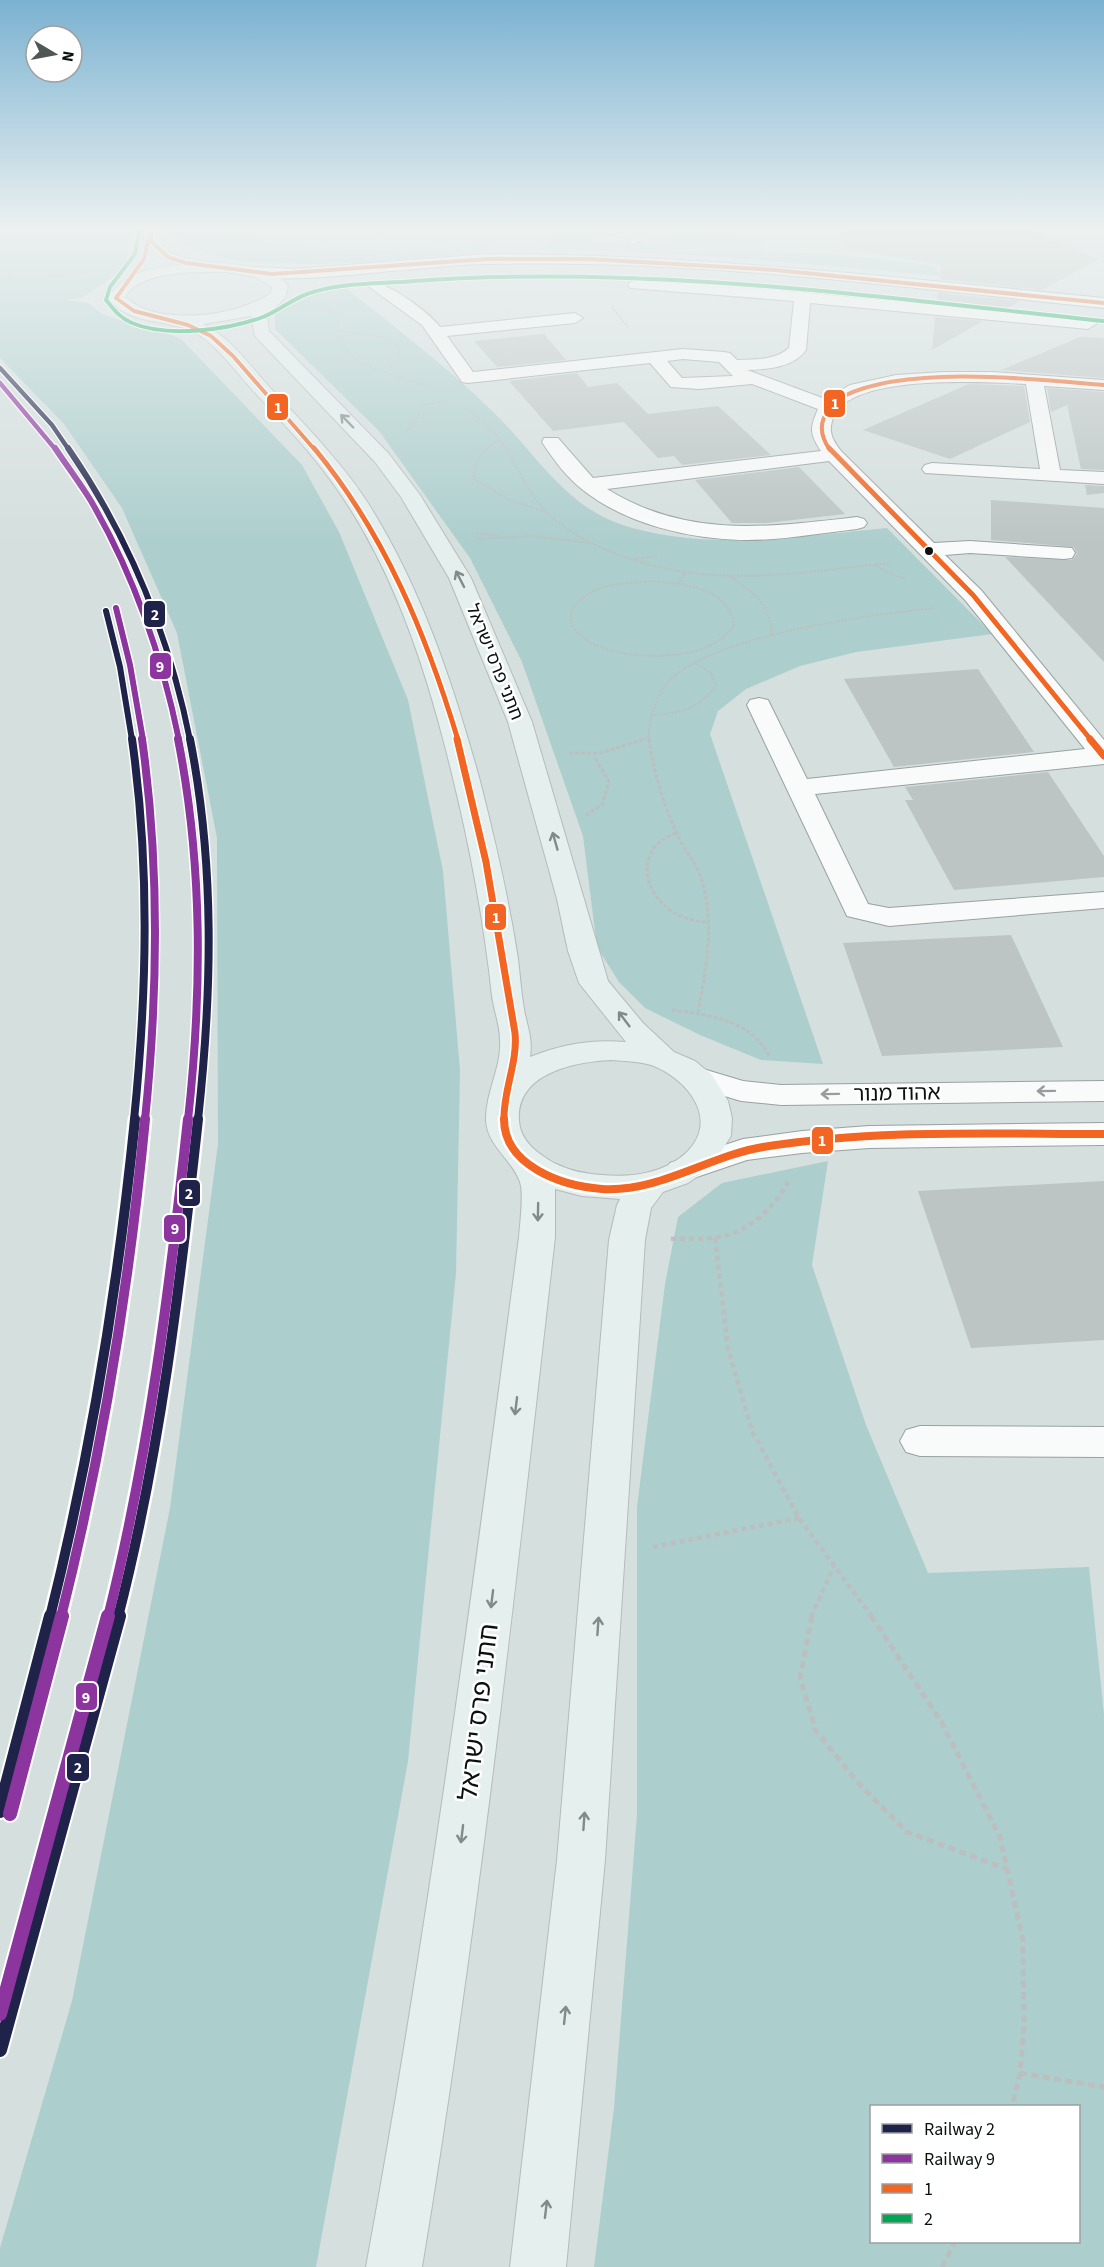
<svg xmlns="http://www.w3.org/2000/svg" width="1104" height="2267" font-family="'Source Sans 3','Noto Sans Hebrew',sans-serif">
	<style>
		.green { fill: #accecd; fill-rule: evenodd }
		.building { fill: #bcc5c4 }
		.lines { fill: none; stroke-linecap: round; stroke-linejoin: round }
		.minor-casing { stroke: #99a1a1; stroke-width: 2 }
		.major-casing { stroke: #b6bbba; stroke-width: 2 }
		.path-far3 { stroke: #bcbfbf; stroke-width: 2; stroke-dasharray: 2 1.5; stroke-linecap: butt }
		.path-far2 { stroke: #bcbfbf; stroke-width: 3; stroke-dasharray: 4 2; stroke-linecap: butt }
		.path-far1 { stroke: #bcbfbf; stroke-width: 4.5; stroke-dasharray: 5 4; stroke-linecap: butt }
		.path { stroke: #bcbfbf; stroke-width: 5; stroke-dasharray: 7 4.5; stroke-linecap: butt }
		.minor { fill: #f9fafa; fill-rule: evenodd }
		.major { fill: #e4efee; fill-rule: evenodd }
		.bus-1-far3-casing { stroke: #fff; stroke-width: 6 }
		.bus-1-far2-casing { stroke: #fff; stroke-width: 8 }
		.bus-1-far1-casing { stroke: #fff; stroke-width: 10 }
		.bus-1-casing { stroke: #fff; stroke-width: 13 }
		.bus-2-casing { stroke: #fff; stroke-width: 6 }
		.bus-1-far3 { stroke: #f26522; stroke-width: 4 }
		.bus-1-far2 { stroke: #f26522; stroke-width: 5 }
		.bus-1-far1 { stroke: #f26522; stroke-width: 7 }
		.bus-1 { stroke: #f26522; stroke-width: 8 }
		.bus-2 { stroke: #00a651; stroke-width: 4 }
		.rail-1-far4-casing { stroke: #fff; stroke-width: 7 }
		.rail-1-far3-casing { stroke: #fff; stroke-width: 9 }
		.rail-1-far2-casing { stroke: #fff; stroke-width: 11 }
		.rail-1-far1-casing { stroke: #fff; stroke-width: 15 }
		.rail-1-casing { stroke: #fff; stroke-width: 18 }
		.rail-2-far4-casing { stroke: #fff; stroke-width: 7 }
		.rail-2-far3-casing { stroke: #fff; stroke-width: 9 }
		.rail-2-far2-casing { stroke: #fff; stroke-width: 11 }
		.rail-2-far1-casing { stroke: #fff; stroke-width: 15 }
		.rail-2-casing { stroke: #fff; stroke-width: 18 }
		.rail-1-far4 { stroke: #1f234a; stroke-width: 4.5 }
		.rail-1-far3 { stroke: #1f234a; stroke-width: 6 }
		.rail-1-far2 { stroke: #1f234a; stroke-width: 8 }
		.rail-1-far1 { stroke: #1f234a; stroke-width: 10 }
		.rail-1 { stroke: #1f234a; stroke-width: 14 }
		.rail-2-far4 { stroke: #8d359f; stroke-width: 4.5 }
		.rail-2-far3 { stroke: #8d359f; stroke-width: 6 }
		.rail-2-far2 { stroke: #8d359f; stroke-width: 8 }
		.rail-2-far1 { stroke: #8d359f; stroke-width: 10 }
		.rail-2 { stroke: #8d359f; stroke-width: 14 }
		.oneway { stroke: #818b8a }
		.oneway2 { stroke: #999c9c }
		.bus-dot { fill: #09100f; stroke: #fff; stroke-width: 2 }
		.labels { text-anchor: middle; stroke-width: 5; stroke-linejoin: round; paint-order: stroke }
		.far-street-label { font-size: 18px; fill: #09100f; stroke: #fff }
		.street-label { font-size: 21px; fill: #09100f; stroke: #fff }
		.near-street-label { font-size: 26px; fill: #09100f; stroke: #fff }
		.line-badge { stroke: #fff; stroke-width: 2 }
		.badge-label { font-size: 16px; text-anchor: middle; font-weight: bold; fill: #fff }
	</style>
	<rect width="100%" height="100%" fill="#d4dfde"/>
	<g class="green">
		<path d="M0 227H130L127 267 82 298 64 300 89 303 102 314 132 324 156 329 181 339 302 465 339 532 408 700 443 871 460 1070 456 1273 408 1761 316 2267H0V2248L72 2001 170 1508 218 1144 217 838 177 633 122 508 64 424 0 358Z"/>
		<path d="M172 227H223L237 234 273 243 356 250 494 245 486 252C436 256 186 288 172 227Z"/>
		<path d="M563 231 592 235 590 241 662 246 677 231 762 241 761 251C819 253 876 257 933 266L942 276C807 264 673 250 537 250Z"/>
		<path d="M340 284C391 324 444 364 490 409 532 448 561 502 617 523 701 553 801 536 887 528L992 634 856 652 800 666 746 689 718 711 710 734 823 1064 761 1060 700 1035 645 1008 619 982 597 947 583 836 522 662 470 558 379 431 275 329V314C297 292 311 289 340 284Z"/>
		<path d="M828 1161 812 1265 866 1425 928 1573 1089 1567 1104 1715V2267H594L614 2108 637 1815V1507L665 1284 678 1217 722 1183ZM872 2106H1078V2242H872Z"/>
	</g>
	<g class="building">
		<path d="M844 227H1036L1035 234 1099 259 1042 290 940 279 941 265 842 248Z"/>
		<path d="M938 292 951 294 1020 301 1006 309 937 303Z"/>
		<path d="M935 317 983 321 932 350Z"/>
		<path d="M544 334 566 360 497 367 474 341Z"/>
		<path d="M1080 337 1104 338V378L1001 370Z"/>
		<path d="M577 373 588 387 617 383 648 414 718 406 771 455 682 465 674 456 658 458 624 422 553 431 509 381Z"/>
		<path d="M969 384 1024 386 1030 422 950 459 863 430Z"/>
		<path d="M1047 388 1104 392V470L1081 469 1067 405 1051 412Z"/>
		<path d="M799 467 845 514 767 523H732L695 480Z"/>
		<path d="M1085 485 1104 486V493L1087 495Z"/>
		<path d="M991 500 1104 508V662L1005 557 1072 560 1077 554 1074 547 991 540Z"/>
		<path d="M978 669 1034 752 894 767 844 679Z"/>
		<path d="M1048 772 1104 856V877L954 890 905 800H913L905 787Z"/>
		<path d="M1011 935 1063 1047 882 1056 843 943Z"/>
		<path d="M1104 1181V1340L971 1348 918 1191Z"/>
	</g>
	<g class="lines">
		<defs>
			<g id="minor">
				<path d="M368 227H389L390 228 383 232 370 230Z"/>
				<path d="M587 227 631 229 636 230 642 240 635 244 630 243 626 237 594 231Z"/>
				<path d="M488 254C694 254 899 278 1104 298V308C900 287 695 259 490 264 457 264 424 269 391 271 369 273 259 286 248 272L256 267 294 269Z"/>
				<path d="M636 280 715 284 1094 320 1096 324 1088 329 810 303 806 350C793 368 768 369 747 370L825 399 850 385 896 375 943 372H993L1104 380V390L1044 386 1060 470 1104 472V484L925 473 922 469 925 465 932 463 1040 469 1026 384C984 382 850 373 833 418 828 432 832 439 841 451L934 543 970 541 1072 548 1075 553 1072 558 1064 559 970 553 945 555 981 590 1104 740V764L815 794 868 904 889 908 1104 892V908L889 926 847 916 747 705 750 700 759 698 768 700 807 779 1085 749 965 600 829 461 607 489C688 539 768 527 857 517L864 519 867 523 864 527 857 529C821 533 784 540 748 540 693 540 627 525 583 490 567 478 553 459 542 442L544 438H558L593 478 821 451C809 433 810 428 818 409L752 384 699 389 671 387 650 363 468 383 462 382 422 325 368 286 370 283C385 279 431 314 440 327L575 313 583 318 575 323 447 336 473 372 683 349 724 352 730 353 737 360C755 359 774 361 789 348L794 301 630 288 628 285 630 282ZM683 359 719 362 733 376 682 378 667 361Z"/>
				<path d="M693 1066 743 1081 781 1085 1104 1081V1101L781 1105 741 1101 682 1083 677 1076 682 1069Z"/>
				<path d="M1104 1123V1145L869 1148 802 1153 747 1160 682 1182 670 1179 665 1171 670 1163 743 1139 802 1131 869 1126Z"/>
				<path d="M920 1426 1104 1427V1457L920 1456 906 1452 900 1441 906 1430Z"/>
			</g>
			<path id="major" d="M145 227H155C158 231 157 236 159 240 179 277 260 249 288 286L285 298 267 315 269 331 389 454 420 495 471 578 532 722 608 981 643 1023 674 1052 695 1061 712 1075 728 1101 732 1118 731 1136 711 1167 688 1183 663 1192 651 1208 645 1240 605 1860 566 2267H510L557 1860 609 1240 617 1205 620 1199 582 1196 555 1189V1237C516 1581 479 1925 422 2267H366C429 1925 474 1581 519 1237 520 1224 524 1193 520 1182 512 1159 488 1147 486 1121 485 1093 502 1067 500 1040 500 1025 494 1011 492 996 484 921 470 847 452 774 424 659 386 542 307 450 288 428 268 407 248 385 234 369 220 350 202 337 173 316 132 329 108 298 124 272 152 268 180 265 161 260 144 251 143 230ZM226 272 255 277 272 287 271 293C237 317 157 327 125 297 140 270 198 272 226 272ZM251 316 255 336 375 462 401 497 449 578 508 722 557 899 568 951 579 983 626 1042C593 1039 561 1044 530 1057 533 1039 527 1026 524 1009 521 992 520 975 518 959 509 899 495 840 480 781 453 683 421 586 366 500 340 461 307 427 275 393 253 370 232 338 203 324ZM610 1060C624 1061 638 1061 651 1065 685 1077 721 1118 687 1152 665 1173 632 1178 602 1175 585 1174 570 1171 554 1163 537 1153 520 1141 519 1120 516 1073 575 1062 610 1060Z"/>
		</defs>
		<use href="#minor" class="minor-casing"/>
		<use href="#major" class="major-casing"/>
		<g class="path-far3">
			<path d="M0 253 13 281 92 272"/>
			<path d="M322 306 338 315C340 326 339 338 345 348 354 367 411 380 431 387"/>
			<path d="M612 307 628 327"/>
			<path d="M340 330 388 339 399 347 398 358 388 372"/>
			<path d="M467 410C476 417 488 424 495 433 512 455 523 484 541 506 558 526 585 541 609 551 706 591 791 573 891 563"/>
			<path d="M406 432 414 425 422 405 445 401"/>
			<path d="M499 440C484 449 473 459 473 478L507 499 546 512"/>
			<path d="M476 533 498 535"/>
			<path d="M477 539 533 536 589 543"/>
			<path d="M635 559 657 556"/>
			<path d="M874 565 896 576 906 578"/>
			<path d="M731 577C754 592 771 606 772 635"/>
			<path d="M651 581C683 584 730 587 734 626 727 634 719 642 709 646 676 661 609 660 580 635 574 630 568 619 572 611 585 583 625 584 651 581Z"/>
			<path d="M678 584 686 572"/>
			<path d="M654 715C680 713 701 708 716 685L711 673 695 663"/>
			<path d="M641 740 649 737"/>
			<path d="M649 740C648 723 655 698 666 684 708 635 871 615 935 608"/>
		</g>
		<g class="path-far2">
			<path d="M649 739C653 771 664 806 678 836 685 851 697 864 702 881 715 924 706 969 698 1013"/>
			<path d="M569 753H600L645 739"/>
			<path d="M586 815 602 805 609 782 594 756"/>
			<path d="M676 833C636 847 640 891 673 912 683 919 696 920 708 923"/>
			<path d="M672 1010C709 1015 752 1020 770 1057"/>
		</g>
		<g class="path-far1">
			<path d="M715 1238 728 1348 752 1431 799 1518 872 1617"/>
			<path d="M671 1239C685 1238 699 1240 713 1238 746 1234 773 1211 788 1182"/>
			<path d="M653 1547 799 1518"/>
			<path d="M811 1617 834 1566"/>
		</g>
		<g class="path">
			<path d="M812 1616 800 1678 816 1731 860 1785 907 1832 1007 1869"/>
			<path d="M871 1616 942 1723 1000 1837 1023 1941 1024 2025 1020 2073 1012 2106"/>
			<path d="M1020 2073 1104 2087"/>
			<path d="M942 2267 955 2242"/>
		</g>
		<use href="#minor" class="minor"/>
		<use href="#major" class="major"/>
		<defs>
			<g id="bus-1-far3">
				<path d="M151 227 144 259 116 298 134 311 188 325 211 336 233 356 315 450"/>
				<path d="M151 227V241L168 257 186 263 272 274 488 259H589L775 270 1104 303"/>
				<path d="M830 450C820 436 818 422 830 408 834 404 838 398 844 396 907 365 1034 379 1104 385"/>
			</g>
			<g id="bus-1-far2">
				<path d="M314 448C385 534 426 634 458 740"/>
				<path d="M829 448 973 595 1091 740"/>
			</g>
			<g id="bus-1-far1">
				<path d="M457 739 486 862 515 1033C518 1062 503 1091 504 1120"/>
				<path d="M1090 739 1104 756"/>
			</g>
			<path id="bus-1" d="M504 1119C504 1166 562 1186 602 1189 658 1193 709 1156 763 1147 876 1129 991 1134 1104 1134"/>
			<path id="bus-2" d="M140 227 135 254 110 287 106 300C114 310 120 318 132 323 168 338 228 330 263 317 281 310 294 297 313 292 345 282 381 284 415 281 641 264 878 297 1103 321"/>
		</defs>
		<use href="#bus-1-far3" class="bus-1-far3-casing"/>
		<use href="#bus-1-far2" class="bus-1-far2-casing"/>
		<use href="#bus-1-far1" class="bus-1-far1-casing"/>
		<use href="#bus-1" class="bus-1-casing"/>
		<use href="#bus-2" class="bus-2-casing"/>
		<use href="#bus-1-far3" class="bus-1-far3"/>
		<use href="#bus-1-far2" class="bus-1-far2"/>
		<use href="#bus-1-far1" class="bus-1-far1"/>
		<use href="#bus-1" class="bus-1"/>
		<use href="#bus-2" class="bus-2"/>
		<defs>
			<path id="rail-1-far4" d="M0 368 52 425 69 450"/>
			<g id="rail-1-far3">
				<path d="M68 448C129 537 169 635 190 740"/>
				<path d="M106 611 120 667 132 740"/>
			</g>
			<g id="rail-1-far2">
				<path d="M132 739C150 866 147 992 134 1120"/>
				<path d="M190 739C215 865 212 992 198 1120"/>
			</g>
			<g id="rail-1-far1">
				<path d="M50 1617C91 1453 118 1287 135 1119"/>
				<path d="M118 1617C160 1454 180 1286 198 1119"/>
			</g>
			<g id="rail-1">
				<path d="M0 1811 51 1616"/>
				<path d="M0 2050 119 1616"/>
			</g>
			<path id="rail-2-far4" d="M0 383 56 450"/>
			<g id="rail-2-far3">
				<path d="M55 448C67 466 80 483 91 501 134 575 162 657 179 740"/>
				<path d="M116 608 130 665 143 740"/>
			</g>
			<g id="rail-2-far2">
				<path d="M142 739C160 866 158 993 145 1120"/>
				<path d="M178 739C203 865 202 992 188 1120"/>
			</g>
			<g id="rail-2-far1">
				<path d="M61 1617C102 1454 129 1287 145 1119"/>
				<path d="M108 1617C149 1454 170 1286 188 1119"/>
			</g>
			<g id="rail-2">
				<path d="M10 1814 62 1616"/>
				<path d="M0 2014 108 1616"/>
			</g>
		</defs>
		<use href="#rail-1-far4" class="rail-1-far4-casing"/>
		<use href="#rail-1-far3" class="rail-1-far3-casing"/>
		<use href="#rail-1-far2" class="rail-1-far2-casing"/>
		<use href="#rail-1-far1" class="rail-1-far1-casing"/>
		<use href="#rail-1" class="rail-1-casing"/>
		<use href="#rail-2-far4" class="rail-2-far4-casing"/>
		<use href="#rail-2-far3" class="rail-2-far3-casing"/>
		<use href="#rail-2-far2" class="rail-2-far2-casing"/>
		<use href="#rail-2-far1" class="rail-2-far1-casing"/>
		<use href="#rail-2" class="rail-2-casing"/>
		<use href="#rail-1-far4" class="rail-1-far4"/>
		<use href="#rail-1-far3" class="rail-1-far3"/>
		<use href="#rail-1-far2" class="rail-1-far2"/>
		<use href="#rail-1-far1" class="rail-1-far1"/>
		<use href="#rail-1" class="rail-1"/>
		<use href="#rail-2-far4" class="rail-2-far4"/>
		<use href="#rail-2-far3" class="rail-2-far3"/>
		<use href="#rail-2-far2" class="rail-2-far2"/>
		<use href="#rail-2-far1" class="rail-2-far1"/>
		<use href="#rail-2" class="rail-2"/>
	</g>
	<defs><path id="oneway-shaft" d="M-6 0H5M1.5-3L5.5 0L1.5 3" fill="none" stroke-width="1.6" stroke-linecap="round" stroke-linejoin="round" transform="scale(1.5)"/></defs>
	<g class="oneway">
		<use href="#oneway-shaft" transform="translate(347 421) rotate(-134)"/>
		<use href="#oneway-shaft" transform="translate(460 579) rotate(-117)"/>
		<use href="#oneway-shaft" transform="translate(555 841) rotate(-106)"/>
		<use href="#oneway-shaft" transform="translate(624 1019) rotate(-127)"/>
		<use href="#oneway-shaft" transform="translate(538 1212) rotate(91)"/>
		<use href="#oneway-shaft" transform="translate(516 1406) rotate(97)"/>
		<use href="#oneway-shaft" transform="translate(492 1599) rotate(97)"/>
		<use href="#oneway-shaft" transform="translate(598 1626) rotate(-86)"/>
		<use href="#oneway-shaft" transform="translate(584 1821) rotate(-86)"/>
		<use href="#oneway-shaft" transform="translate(462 1834) rotate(97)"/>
		<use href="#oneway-shaft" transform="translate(565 2015) rotate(-84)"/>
		<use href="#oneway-shaft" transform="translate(546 2209) rotate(-83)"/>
	</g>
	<g class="oneway2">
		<use href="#oneway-shaft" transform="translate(1046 1091) rotate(179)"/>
		<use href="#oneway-shaft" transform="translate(830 1094) rotate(179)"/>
	</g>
	<linearGradient id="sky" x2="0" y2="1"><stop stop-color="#7bb2d1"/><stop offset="0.42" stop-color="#ecf1f0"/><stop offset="1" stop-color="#ecf1f0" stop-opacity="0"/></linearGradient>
	<rect width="1104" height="544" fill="url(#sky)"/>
	<circle class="bus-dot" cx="929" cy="551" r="5"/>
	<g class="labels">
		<g class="far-street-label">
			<text transform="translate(495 662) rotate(68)" y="6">חתני פרס ישראל</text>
		</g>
		<g class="street-label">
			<text transform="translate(897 1093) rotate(-1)" y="7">אהוד מנור</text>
		</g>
		<g class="near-street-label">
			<text transform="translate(478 1712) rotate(-83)" y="9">חתני פרס ישראל</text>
		</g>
	</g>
	<g class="line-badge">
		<rect x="823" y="389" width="23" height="29" rx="6" fill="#f26522"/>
		<rect x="266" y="393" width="23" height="28" rx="6" fill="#f26522"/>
		<rect x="143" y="600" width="23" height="28" rx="6" fill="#1f234a"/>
		<rect x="149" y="652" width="23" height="28" rx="6" fill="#8d359f"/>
		<rect x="484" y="903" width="23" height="28" rx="6" fill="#f26522"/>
		<rect x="811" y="1126" width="23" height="29" rx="6" fill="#f26522"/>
		<rect x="178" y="1179" width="23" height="28" rx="6" fill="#1f234a"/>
		<rect x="163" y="1214" width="23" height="29" rx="6" fill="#8d359f"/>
		<rect x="75" y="1682" width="23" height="29" rx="6" fill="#8d359f"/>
		<rect x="66" y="1753" width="24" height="29" rx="6" fill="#1f234a"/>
	</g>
	<g class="badge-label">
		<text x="835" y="409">1</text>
		<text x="278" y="413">1</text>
		<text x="155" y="620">2</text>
		<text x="160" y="672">9</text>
		<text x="496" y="923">1</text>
		<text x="822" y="1146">1</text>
		<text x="189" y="1199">2</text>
		<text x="175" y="1234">9</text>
		<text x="86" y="1703">9</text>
		<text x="78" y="1773">2</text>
	</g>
	<rect x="870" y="2105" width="210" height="138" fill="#ffffff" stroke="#9d9f9f" stroke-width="1.5"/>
	<rect x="882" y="2124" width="30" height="9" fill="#1f234a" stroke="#9d9f9f" stroke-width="1.5"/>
	<text x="924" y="2135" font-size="18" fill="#09100f">Railway 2</text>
	<rect x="882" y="2154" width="30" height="9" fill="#8d359f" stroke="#9d9f9f" stroke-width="1.5"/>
	<text x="924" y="2165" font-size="18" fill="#09100f">Railway 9</text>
	<rect x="882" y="2184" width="30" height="9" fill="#f26522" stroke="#9d9f9f" stroke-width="1.5"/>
	<text x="924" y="2195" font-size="18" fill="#09100f">1</text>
	<rect x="882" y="2214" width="30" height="9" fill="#00a651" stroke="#9d9f9f" stroke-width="1.5"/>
	<text x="924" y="2225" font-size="18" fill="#09100f">2</text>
	<g transform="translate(54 54) rotate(100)"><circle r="28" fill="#ffffff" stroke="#9d9f9f" stroke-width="1.5"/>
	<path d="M0-4.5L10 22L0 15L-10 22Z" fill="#505857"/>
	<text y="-9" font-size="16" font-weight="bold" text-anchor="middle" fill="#09100f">N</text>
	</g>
</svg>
